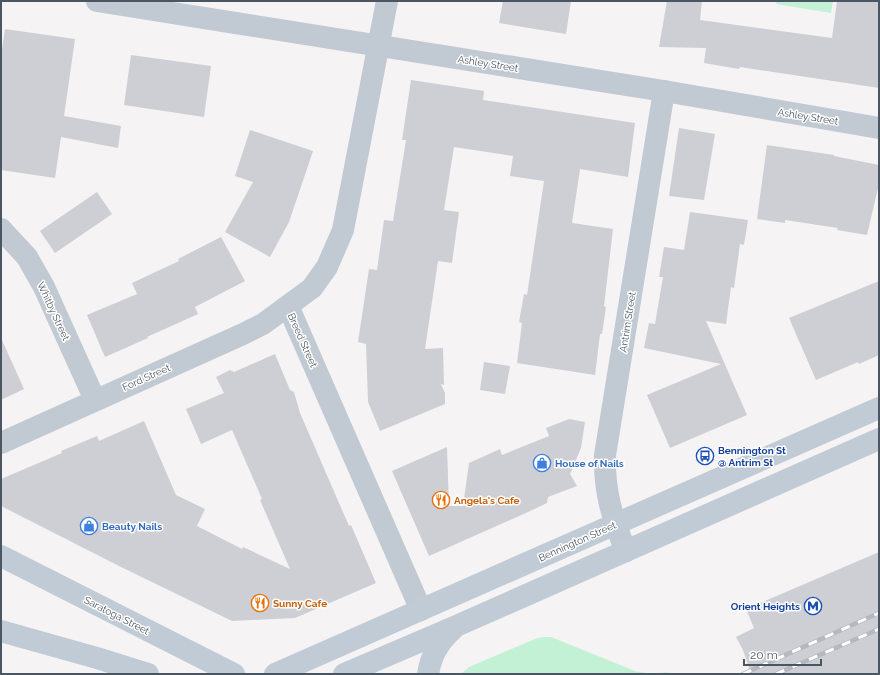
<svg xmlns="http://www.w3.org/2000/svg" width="880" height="675" font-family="Raleway,sans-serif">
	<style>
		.green { fill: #c3f1d5 }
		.building { fill: #cdcfd5 }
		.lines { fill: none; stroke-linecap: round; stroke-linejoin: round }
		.street { stroke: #c1cad2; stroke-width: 22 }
		.secondary { stroke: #c1cbd6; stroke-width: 22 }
		.rail-casing { stroke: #b5b8bd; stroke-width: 4.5 }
		.rail { stroke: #fff; stroke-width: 3; stroke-dasharray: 9; stroke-linecap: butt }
		.labels { text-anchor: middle; stroke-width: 3; stroke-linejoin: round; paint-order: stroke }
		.street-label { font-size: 10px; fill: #4a5661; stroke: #fff }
		.transit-label { font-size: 10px; font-weight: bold; fill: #164399; stroke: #fff; text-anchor: start }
		.shop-label { font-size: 10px; font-weight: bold; fill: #366cbe; stroke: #fff; text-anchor: start }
		.food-label { font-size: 10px; font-weight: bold; fill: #c56008; stroke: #fff; text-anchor: start }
	</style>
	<rect width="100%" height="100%" fill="#f5f3f3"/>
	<g class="green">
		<path d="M777 1H833L831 13 776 4Z"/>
		<path d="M543 637H551L635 671 651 674 669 672 664 674H461L469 667 535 639Z"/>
	</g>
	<g class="building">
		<path d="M503 1H571L566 34 499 23Z"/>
		<path d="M667 1H702L700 20 832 38 837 1H879V88L740 67 739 69 704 63 706 48 659 47Z"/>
		<path d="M5 29 75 39 64 116 121 126 118 148 61 137 55 178 1 170V56Z"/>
		<path d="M131 55 211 66 204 117 124 105Z"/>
		<path d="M411 80 484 91 483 100 635 123 628 177 580 169 572 223 613 229 604 306 606 307 602 334H600L595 375 517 363 522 323 519 322 524 294 527 295 544 181 510 176 513 156 454 147 444 210 459 212 452 263 438 261 425 349 443 348 444 385 441 384 445 393V404L380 431 368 402 366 344 358 342 369 269 377 270 384 220 393 221 406 140H402Z"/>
		<path d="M679 128 715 134 704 200 669 196Z"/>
		<path d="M250 130 313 151 289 222 270 257 225 232 253 182 235 176Z"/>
		<path d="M767 145 834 155V156L879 165V184L867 235 837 230 838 228 785 220V223L757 219Z"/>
		<path d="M97 192 112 214 55 253 40 231Z"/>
		<path d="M690 212 748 220 744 245 740 244 734 288 731 287 726 324 706 321 747 415 670 448 647 395 721 364 644 348 649 323 655 324 663 277H659L664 247 684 250Z"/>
		<path d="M221 237 245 281 195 307 198 314 147 337 148 338 105 357 87 315 137 294 132 283 179 261 178 259Z"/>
		<path d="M879 281V355L859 364 858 362 816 380 789 318Z"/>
		<path d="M1 338 24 389 1 400Z"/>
		<path d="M275 354 290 390 294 392 300 413 349 526 351 525 376 583 295 618 232 621 121 567 1 506V479L62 453 61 451 97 436 99 441 144 421 176 495 205 509 197 526 242 549 243 547 290 569 260 500 262 499 232 430 201 444 186 409 224 393 216 377 230 370 234 372Z"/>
		<path d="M484 362 510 366 505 394 480 390Z"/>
		<path d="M569 419 585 422 581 448 570 474 577 486 548 497 547 503 528 512 429 556 392 471 447 447 449 506H463L469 463 500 449 502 455 549 436 546 428Z"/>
		<path d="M879 552V674H751L743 650 736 637 754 628 746 609Z"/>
	</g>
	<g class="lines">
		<g class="street">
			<path d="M97 1 664 91 879 128"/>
			<path d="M1 229 27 257 44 287 95 400"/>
			<path d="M288 306 421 610"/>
			<path d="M1 443 243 334 263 324 312 288 327 267 343 230 387 1"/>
			<path d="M626 551C612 518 604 491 605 455L664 91"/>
		</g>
		<g class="secondary">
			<path d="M1 556 234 674"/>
			<path d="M1 631 97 658 148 674"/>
			<path d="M275 674 879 408"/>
			<path d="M344 674 454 627 879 439"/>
			<path d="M428 674C431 655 439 642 453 629"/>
		</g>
		<defs>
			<g id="rail">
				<path d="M743 674 879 613"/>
				<path d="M776 674 879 629"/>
			</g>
		</defs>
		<use href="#rail" class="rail-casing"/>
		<use href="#rail" class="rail"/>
	</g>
	<defs>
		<symbol id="bus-ring" viewBox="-11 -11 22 22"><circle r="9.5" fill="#fff" stroke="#1a4fb4" stroke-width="1.5"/><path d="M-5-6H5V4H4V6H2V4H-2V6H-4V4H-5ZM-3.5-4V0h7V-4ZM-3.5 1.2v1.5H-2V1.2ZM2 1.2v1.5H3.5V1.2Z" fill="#1a4fb4"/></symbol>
		<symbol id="shop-ring" viewBox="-11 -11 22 22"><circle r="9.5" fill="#fff" stroke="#3f7fe0" stroke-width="1.5"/><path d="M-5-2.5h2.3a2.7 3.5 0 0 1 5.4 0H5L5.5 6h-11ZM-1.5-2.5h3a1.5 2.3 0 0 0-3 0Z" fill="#3f7fe0"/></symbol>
		<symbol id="restaurant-ring" viewBox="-11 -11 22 22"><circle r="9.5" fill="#fff" stroke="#e8710a" stroke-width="1.5"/><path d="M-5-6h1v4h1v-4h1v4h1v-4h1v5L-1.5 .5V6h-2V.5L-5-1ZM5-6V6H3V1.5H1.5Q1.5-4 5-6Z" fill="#e8710a"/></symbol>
		<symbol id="metro-ring" viewBox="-11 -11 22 22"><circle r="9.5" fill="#fff" stroke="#1a4fb4" stroke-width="1.5"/><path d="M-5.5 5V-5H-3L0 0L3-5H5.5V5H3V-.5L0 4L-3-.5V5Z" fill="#1a4fb4"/></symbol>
	</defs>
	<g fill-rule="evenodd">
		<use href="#bus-ring" x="695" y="446" width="20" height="20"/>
		<use href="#shop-ring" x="532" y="453" width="20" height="20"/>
		<use href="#restaurant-ring" x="431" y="490" width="20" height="20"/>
		<use href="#shop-ring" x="79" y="516" width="20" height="20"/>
		<use href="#restaurant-ring" x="250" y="593" width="20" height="20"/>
		<use href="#metro-ring" x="803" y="596" width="20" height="20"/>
	</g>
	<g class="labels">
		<g class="street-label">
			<text transform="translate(488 63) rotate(9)" y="4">Ashley Street</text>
			<text transform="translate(808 116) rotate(9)" y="4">Ashley Street</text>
			<text transform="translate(54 311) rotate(65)" y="4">Whitby Street</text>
			<text transform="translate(627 322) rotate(-81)" y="4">Antrim Street</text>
			<text transform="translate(303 340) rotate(66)" y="4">Breed Street</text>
			<text transform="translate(146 377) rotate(-24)" y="4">Ford Street</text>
			<text transform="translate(577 541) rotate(-24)" y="4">Bennington Street</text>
			<text transform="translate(117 615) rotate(27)" y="4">Saratoga Street</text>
		</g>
		<g class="transit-label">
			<text x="718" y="454">Bennington St<tspan x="718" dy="12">@ Antrim St</tspan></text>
			<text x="800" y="610" text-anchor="end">Orient Heights</text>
		</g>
		<g class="shop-label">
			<text x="555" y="467">House of Nails</text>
			<text x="102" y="530">Beauty Nails</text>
		</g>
		<g class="food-label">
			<text x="454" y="504">Angela's Cafe</text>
			<text x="273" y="607">Sunny Cafe</text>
		</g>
	</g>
	<rect width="880" height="675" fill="none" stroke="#4a5661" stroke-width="4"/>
	<path d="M744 659v6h77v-6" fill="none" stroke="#4a5661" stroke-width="2"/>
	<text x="750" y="659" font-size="12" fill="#4a5661" stroke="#ffffff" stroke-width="3" paint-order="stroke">20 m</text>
</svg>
